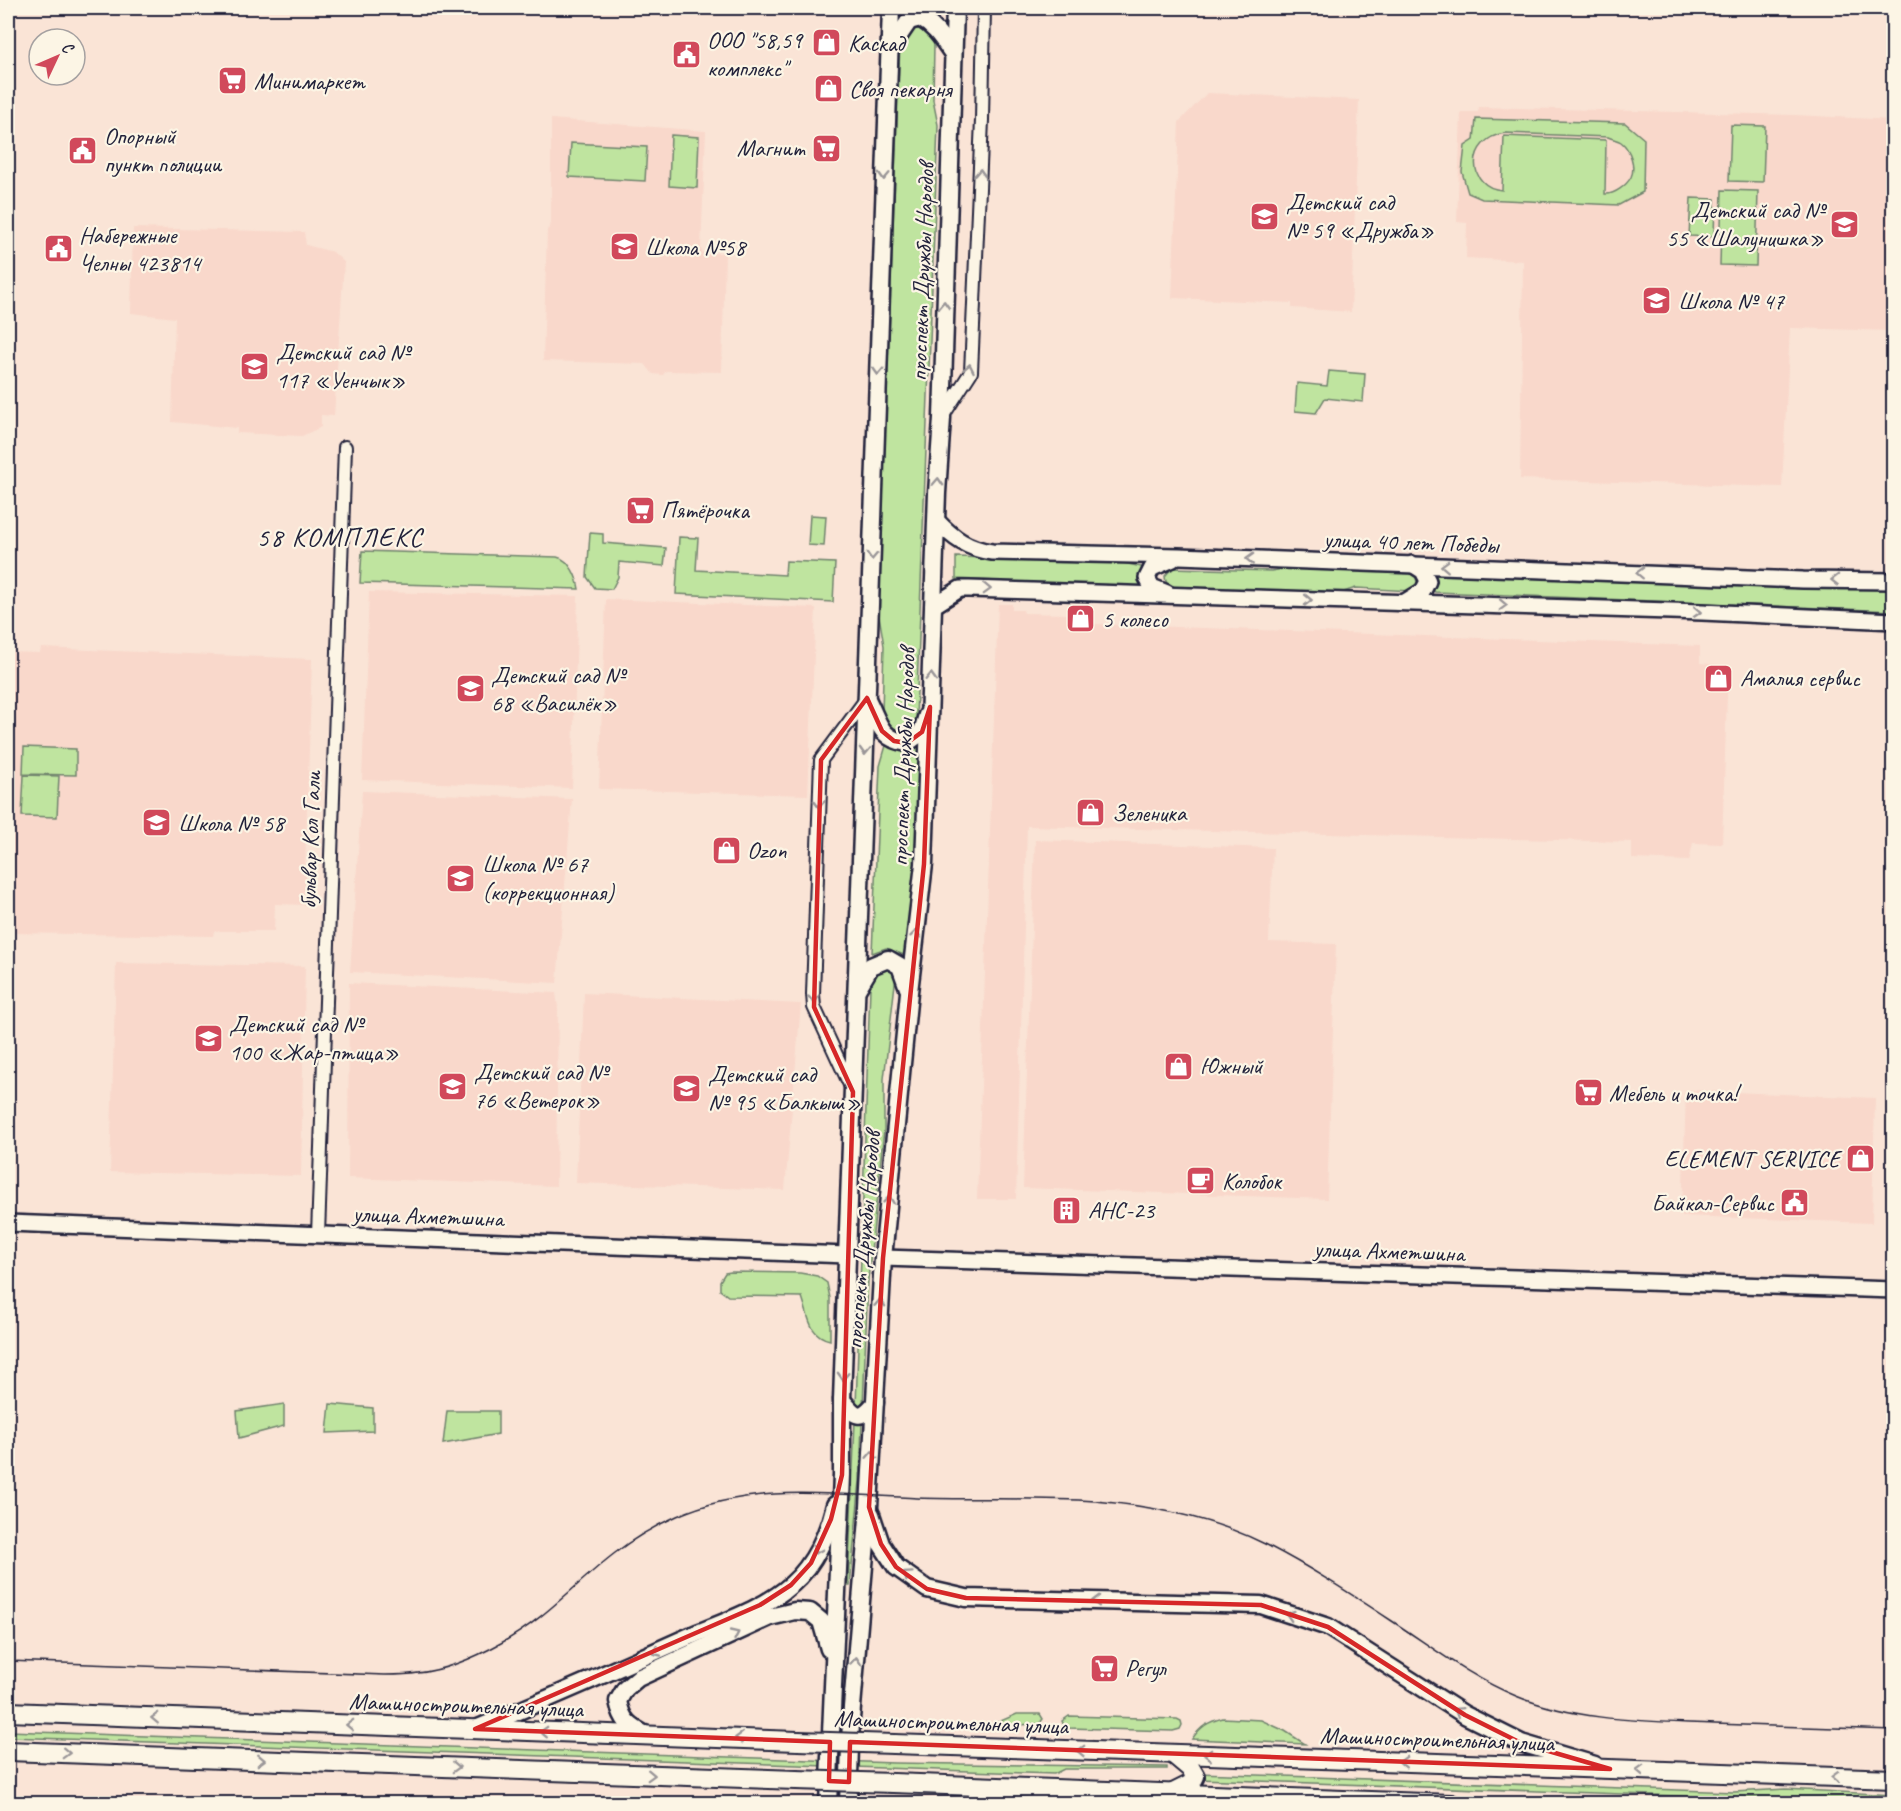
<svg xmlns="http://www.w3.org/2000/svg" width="1901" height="1811" font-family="Caveat,sans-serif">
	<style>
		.built { fill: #f9d8cb }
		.green { fill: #bfe49f; stroke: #70836d; stroke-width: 1.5; fill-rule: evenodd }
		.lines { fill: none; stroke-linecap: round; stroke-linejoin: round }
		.minor-casing { stroke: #22223b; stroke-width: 16 }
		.tertiary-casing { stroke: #22223b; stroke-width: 20 }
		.secondary-casing { stroke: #22223b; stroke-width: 21 }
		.primary-casing { stroke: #22223b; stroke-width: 22 }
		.minor { stroke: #fcf5e5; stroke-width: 12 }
		.tertiary { stroke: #fcf5e5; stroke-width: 15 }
		.secondary { stroke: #fcf5e5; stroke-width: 16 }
		.primary { stroke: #fcf5e5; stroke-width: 18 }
		.tram { stroke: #22223b; stroke-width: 1.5 }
		.primary-bridge-casing { stroke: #22223b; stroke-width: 22; stroke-linecap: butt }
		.primary-bridge { stroke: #fcf5e5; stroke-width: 18 }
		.oneway { stroke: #9a9698 }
		.marked { fill: none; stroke: #d62828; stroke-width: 4.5; stroke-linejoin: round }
		.labels { text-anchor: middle; stroke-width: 4.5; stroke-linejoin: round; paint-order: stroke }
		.poi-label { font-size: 24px; fill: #22223b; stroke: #fcf5e5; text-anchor: start }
		.street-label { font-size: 24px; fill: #22223b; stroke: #fcf5e5 }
		.quarter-label { font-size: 27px; letter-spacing: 1.5px; fill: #22223b; stroke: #fcf5e5 }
	</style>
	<rect width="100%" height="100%" fill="#fae4d6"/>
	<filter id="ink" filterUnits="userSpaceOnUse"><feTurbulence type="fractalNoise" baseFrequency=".0167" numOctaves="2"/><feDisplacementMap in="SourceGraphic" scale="12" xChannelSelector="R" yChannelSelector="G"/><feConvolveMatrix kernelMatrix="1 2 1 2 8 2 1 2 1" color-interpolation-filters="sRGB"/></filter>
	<g filter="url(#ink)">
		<g class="built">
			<path d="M1207 93 1359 100 1351 312 1292 308V303L1172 298 1179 122Z"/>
			<path d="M1479 107 1795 115 1893 120V331L1790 328 1782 487 1520 479 1523 261 1466 258 1467 223 1457 222 1461 112H1478Z"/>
			<path d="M551 119 706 131 701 249 703 253H725L722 372 666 371 663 375 653 374 645 364 543 361 547 230 550 227 551 223Z"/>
			<path d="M133 228 304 232 306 245 333 252 344 262 334 416 321 415V427L302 436 237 433V428L172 422 175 318 131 313Z"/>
			<path d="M369 592 578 596 572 788 362 780Z"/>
			<path d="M606 599 816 608 808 795 599 789Z"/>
			<path d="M998 604H1012V610H1023L1024 613 1067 614V623L1700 646V663L1728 666 1722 844 1693 843 1689 861 1632 859V842L1027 826 1016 1199H977Z"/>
			<path d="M41 648 312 659 305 869 307 870V905L275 904 274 931H214L213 936 8 933V652L40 653Z"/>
			<path d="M362 791 572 799 557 983 350 972Z"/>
			<path d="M1035 840 1273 848 1269 942 1336 944 1327 1199 1023 1188Z"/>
			<path d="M116 963 305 966 301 1176 110 1172Z"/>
			<path d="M349 983 556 993 558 1008 556 1186 348 1178Z"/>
			<path d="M584 993 801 1004 785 1190 576 1183Z"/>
			<path d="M1686 1090 1875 1098 1872 1223 1682 1216Z"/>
		</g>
		<g class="green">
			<path d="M916 29H922L932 36 934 45 933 100 938 125 916 719 909 727 895 729 885 719 882 712 884 646 879 615V603L900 42 909 32Z"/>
			<path d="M1476 119 1625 123 1644 139 1643 192 1619 205 1482 199 1468 193 1462 172 1465 146 1474 140ZM1505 133 1608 137C1612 139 1618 140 1621 142 1630 149 1636 166 1631 177 1627 185 1614 195 1605 194L1606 140 1504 136 1502 190C1467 188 1465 139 1505 133Z"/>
			<path d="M1731 125 1765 126 1763 182 1729 181Z"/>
			<path d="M671 135 699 137 697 188 669 186Z"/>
			<path d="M571 143 647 147 645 181 569 177Z"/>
			<path d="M1722 190 1758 191 1756 266 1720 265Z"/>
			<path d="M1691 198 1715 199 1714 237 1689 236Z"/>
			<path d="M1329 371 1365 374 1363 402 1325 398 1316 413 1295 411 1297 383 1327 386Z"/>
			<path d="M810 515 826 516 824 546 808 545Z"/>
			<path d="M590 533 603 534V543L666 548 664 566 619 562 618 577 612 589 595 588 587 577Z"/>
			<path d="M679 537 698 538 696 570 785 575 786 561 835 563 833 602 676 594Z"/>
			<path d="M362 551 557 557C570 560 577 577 579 589L360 583Z"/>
			<path d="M956 557 1119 562 1146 568V588L956 579Z"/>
			<path d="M1297 567 1411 571 1415 575 1418 585 1412 591 1356 588 1340 593 1172 588C1167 585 1165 582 1165 576L1172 568 1271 571Z"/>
			<path d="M1433 572 1893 588 1894 611 1435 592 1432 589 1435 584Z"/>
			<path d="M887 742 911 748 922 743 916 856 904 955 886 948 872 953 880 766Z"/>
			<path d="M24 747 76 749V775L23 774Z"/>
			<path d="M24 775 59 776 57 817 22 816Z"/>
			<path d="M886 968 890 969 896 975 884 1079V1130L868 1280 863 1407H856L870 987C872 976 875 973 886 968Z"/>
			<path d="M731 1272 800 1273 817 1276 827 1283 830 1298V1340C808 1335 809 1316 802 1297L728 1296 720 1290V1281L725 1273Z"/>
			<path d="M284 1404V1426L239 1438 237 1411Z"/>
			<path d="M330 1404 373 1408V1431L327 1433Z"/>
			<path d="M447 1411H498V1434L443 1444Z"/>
			<path d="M855 1421 862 1422 860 1481 850 1586H848Z"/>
			<path d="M1017 1714H1040L1043 1719 1039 1724 994 1726 996 1723Z"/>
			<path d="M1069 1716 1177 1719 1181 1721 1182 1725 1180 1729 1173 1731 1068 1728 1064 1726 1062 1721Z"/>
			<path d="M1223 1718 1261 1720 1285 1731 1305 1744 1192 1739C1201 1726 1208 1722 1223 1718Z"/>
			<path d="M8 1731 894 1763 1167 1767V1769H1064L1054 1774 8 1737Z"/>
			<path d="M1198 1773 1734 1792 1786 1789 1893 1795 1894 1799 1865 1801 1734 1798 1198 1779Z"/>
		</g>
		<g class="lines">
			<defs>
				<g id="minor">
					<path d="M942 417 971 372 982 120 984 8"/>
					<path d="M851 1087 814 1007 813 994 821 760 867 698"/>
					<path d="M318 1235 345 447"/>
				</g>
				<g id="tertiary">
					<path d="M937 521C953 538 968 549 992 552L1179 556 1803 580 1894 581"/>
					<path d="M1167 593 1152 587 1147 578 1152 568 1173 559"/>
					<path d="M1405 602 1423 591 1428 581 1423 571 1412 564"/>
					<path d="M933 606 960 589H969L1702 612 1894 621"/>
					<path d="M8 1223 847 1255"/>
					<path d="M883 1258 1894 1290"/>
				</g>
				<g id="secondary">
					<path d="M890 49 909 21 920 18C936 27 943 40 953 54"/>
					<path d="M868 701C879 723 880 739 907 743L922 732 927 715"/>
					<path d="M858 988 871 966 888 959 900 966 908 988"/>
					<path d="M842 1400C856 1417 860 1421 875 1403"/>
					<path d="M871 1514 881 1544 896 1567 927 1589 966 1598 1261 1605 1328 1627 1465 1715 1521 1743 1595 1765"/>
					<path d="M476 1729C548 1699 619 1668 690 1636 724 1622 764 1609 792 1584 814 1565 828 1534 835 1505"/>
					<path d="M646 1735C629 1726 622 1721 618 1701L625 1689 638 1678 770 1617 795 1611 810 1612 821 1621 829 1649"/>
					<path d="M1031 1788 1060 1804"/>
					<path d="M828 1804 842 1475V1400L891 8"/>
					<path d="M848 1804 851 1719 869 1507 883 1258 909 992 924 864 937 493 942 418 955 8"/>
				</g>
				<g id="primary">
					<path d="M8 1712 798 1741"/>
					<path d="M894 1744 1894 1779"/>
					<path d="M8 1751 796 1780"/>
					<path d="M893 1783 1451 1804"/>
					<path d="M1173 1793 1191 1784 1195 1776 1191 1769 1173 1754"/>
				</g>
			</defs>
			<use href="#minor" class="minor-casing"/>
			<use href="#tertiary" class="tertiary-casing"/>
			<use href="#secondary" class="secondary-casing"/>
			<use href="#primary" class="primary-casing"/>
			<use href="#minor" class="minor"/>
			<use href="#tertiary" class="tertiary"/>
			<use href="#secondary" class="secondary"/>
			<use href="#primary" class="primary"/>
			<path class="tram" d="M8 1661 385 1675C396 1675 407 1675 418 1673 446 1670 476 1657 501 1643 544 1620 577 1582 615 1553 634 1538 655 1526 677 1516 753 1482 837 1495 917 1498 977 1500 1036 1497 1095 1501 1154 1506 1214 1518 1267 1545 1310 1567 1351 1594 1392 1621 1432 1647 1470 1677 1516 1696 1579 1722 1649 1721 1715 1724 1775 1726 1834 1728 1894 1730"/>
			<defs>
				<g id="primary-bridge">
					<path d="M798 1741 894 1744"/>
					<path d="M796 1780 893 1783"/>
				</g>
			</defs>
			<use href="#primary-bridge" class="primary-bridge-casing"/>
			<use href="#primary-bridge" class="primary-bridge"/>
		</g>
		<defs><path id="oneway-chevron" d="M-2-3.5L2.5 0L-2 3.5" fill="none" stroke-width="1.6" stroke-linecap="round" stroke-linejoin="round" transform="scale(1.5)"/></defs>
		<g class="oneway">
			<use href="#oneway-chevron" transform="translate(980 173) rotate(-87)"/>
			<use href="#oneway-chevron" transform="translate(884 176) rotate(92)"/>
			<use href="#oneway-chevron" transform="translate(944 305) rotate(-88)"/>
			<use href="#oneway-chevron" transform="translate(969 368) rotate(-79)"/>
			<use href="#oneway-chevron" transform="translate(878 371) rotate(92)"/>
			<use href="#oneway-chevron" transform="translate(938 482) rotate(-87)"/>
			<use href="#oneway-chevron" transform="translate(872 556) rotate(92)"/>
			<use href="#oneway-chevron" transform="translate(1250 559) rotate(-178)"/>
			<use href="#oneway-chevron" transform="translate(1445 566) rotate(-178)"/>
			<use href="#oneway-chevron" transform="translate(1640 573) rotate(-178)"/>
			<use href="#oneway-chevron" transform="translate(1835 580) rotate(-179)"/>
			<use href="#oneway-chevron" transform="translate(987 589) rotate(2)"/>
			<use href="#oneway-chevron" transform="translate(1308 600) rotate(1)"/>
			<use href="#oneway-chevron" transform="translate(1503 605) rotate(2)"/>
			<use href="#oneway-chevron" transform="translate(1697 612) rotate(3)"/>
			<use href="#oneway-chevron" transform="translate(931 677) rotate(-88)"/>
			<use href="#oneway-chevron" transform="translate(865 751) rotate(92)"/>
			<use href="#oneway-chevron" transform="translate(819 804) rotate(92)"/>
			<use href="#oneway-chevron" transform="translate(916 934) rotate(-83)"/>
			<use href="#oneway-chevron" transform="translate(814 999) rotate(85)"/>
			<use href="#oneway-chevron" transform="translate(889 1200) rotate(-84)"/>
			<use href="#oneway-chevron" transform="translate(880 1303) rotate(-87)"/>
			<use href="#oneway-chevron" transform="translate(843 1376) rotate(92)"/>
			<use href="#oneway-chevron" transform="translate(872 1455) rotate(-87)"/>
			<use href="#oneway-chevron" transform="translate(817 1550) rotate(115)"/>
			<use href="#oneway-chevron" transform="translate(907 1575) rotate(-145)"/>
			<use href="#oneway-chevron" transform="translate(1096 1601) rotate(-179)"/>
			<use href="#oneway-chevron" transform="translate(1290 1615) rotate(-162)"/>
			<use href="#oneway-chevron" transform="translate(735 1634) rotate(-25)"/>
			<use href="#oneway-chevron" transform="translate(656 1652) rotate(156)"/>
			<use href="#oneway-chevron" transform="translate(856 1661) rotate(-85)"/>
			<use href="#oneway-chevron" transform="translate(1458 1711) rotate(-148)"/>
			<use href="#oneway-chevron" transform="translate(155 1718) rotate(-178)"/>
			<use href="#oneway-chevron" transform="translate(350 1725) rotate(-178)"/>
			<use href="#oneway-chevron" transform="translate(544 1732) rotate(-178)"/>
			<use href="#oneway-chevron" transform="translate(739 1738) rotate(-178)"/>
			<use href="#oneway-chevron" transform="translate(1081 1751) rotate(-178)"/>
			<use href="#oneway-chevron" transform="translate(66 1753) rotate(2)"/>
			<use href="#oneway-chevron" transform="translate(1208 1755) rotate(-178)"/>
			<use href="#oneway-chevron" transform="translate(261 1760) rotate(2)"/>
			<use href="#oneway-chevron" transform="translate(1403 1762) rotate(-178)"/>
			<use href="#oneway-chevron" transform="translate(456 1767) rotate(2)"/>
			<use href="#oneway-chevron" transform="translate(1640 1770) rotate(-178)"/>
			<use href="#oneway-chevron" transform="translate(651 1775) rotate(2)"/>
			<use href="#oneway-chevron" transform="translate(1835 1777) rotate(-178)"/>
		</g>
	</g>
	<path class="marked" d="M867 698 882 731 894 741 907 743 922 732 930 707 924 864 883 1258 869 1507 881 1544 896 1567 927 1589 966 1598 1261 1605 1328 1627 1465 1715 1521 1743 1610 1769 850 1742 849 1782 829 1781 830 1742 475 1729 760 1605 791 1585 811 1563 831 1519 842 1475 853 1092 814 1007 821 760Z"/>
	<defs>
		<symbol id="shop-square" viewBox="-11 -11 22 22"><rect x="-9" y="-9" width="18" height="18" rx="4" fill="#d1495b" stroke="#fcf5e5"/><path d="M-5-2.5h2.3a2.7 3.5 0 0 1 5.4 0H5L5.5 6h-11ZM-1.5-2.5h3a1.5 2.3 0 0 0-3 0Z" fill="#fff"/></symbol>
		<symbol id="civic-square" viewBox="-11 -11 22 22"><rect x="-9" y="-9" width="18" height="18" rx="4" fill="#d1495b" stroke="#fcf5e5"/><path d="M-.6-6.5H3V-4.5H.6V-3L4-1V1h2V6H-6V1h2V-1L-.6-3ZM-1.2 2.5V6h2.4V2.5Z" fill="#fff"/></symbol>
		<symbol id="supermarket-square" viewBox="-11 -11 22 22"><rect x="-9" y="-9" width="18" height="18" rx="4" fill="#d1495b" stroke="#fcf5e5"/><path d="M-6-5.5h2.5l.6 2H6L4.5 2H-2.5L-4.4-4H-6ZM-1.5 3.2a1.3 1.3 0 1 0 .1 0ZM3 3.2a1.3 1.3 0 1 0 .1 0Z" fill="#fff"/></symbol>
		<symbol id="school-square" viewBox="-11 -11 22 22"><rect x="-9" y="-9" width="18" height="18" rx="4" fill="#d1495b" stroke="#fcf5e5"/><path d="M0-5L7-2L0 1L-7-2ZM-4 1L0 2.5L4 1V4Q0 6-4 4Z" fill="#fff"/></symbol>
		<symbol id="cafe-square" viewBox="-11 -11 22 22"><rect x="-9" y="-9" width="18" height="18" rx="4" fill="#d1495b" stroke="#fcf5e5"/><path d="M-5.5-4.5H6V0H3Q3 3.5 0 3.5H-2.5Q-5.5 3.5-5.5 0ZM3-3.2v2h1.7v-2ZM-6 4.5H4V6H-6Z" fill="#fff"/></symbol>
		<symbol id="building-square" viewBox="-11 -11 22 22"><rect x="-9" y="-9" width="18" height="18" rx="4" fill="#d1495b" stroke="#fcf5e5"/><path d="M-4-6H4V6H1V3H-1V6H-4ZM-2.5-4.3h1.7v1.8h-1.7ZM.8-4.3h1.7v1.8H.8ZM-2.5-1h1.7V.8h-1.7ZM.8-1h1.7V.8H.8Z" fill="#fff"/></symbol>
	</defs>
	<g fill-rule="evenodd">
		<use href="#shop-square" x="810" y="26" width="33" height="33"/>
		<use href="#civic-square" x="670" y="38" width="33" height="33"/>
		<use href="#supermarket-square" x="216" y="64" width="33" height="33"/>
		<use href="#shop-square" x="812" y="72" width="33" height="33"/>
		<use href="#supermarket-square" x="810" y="132" width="33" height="33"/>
		<use href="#civic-square" x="66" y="134" width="33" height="33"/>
		<use href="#school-square" x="1248" y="200" width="33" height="33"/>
		<use href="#school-square" x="1828" y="208" width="33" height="33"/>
		<use href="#school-square" x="608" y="230" width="33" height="33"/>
		<use href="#civic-square" x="42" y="232" width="33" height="33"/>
		<use href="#school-square" x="1640" y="284" width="33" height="33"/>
		<use href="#school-square" x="238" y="350" width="33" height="33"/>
		<use href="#supermarket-square" x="624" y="494" width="33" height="33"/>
		<use href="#shop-square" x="1064" y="602" width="33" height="33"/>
		<use href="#shop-square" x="1702" y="662" width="33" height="33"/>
		<use href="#school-square" x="454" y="672" width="33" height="33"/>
		<use href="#shop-square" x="1074" y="796" width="33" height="33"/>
		<use href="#school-square" x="140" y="806" width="33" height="33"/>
		<use href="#shop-square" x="710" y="834" width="33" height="33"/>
		<use href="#school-square" x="444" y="862" width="33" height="33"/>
		<use href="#school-square" x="192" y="1022" width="33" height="33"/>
		<use href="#shop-square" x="1162" y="1050" width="33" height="33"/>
		<use href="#school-square" x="436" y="1070" width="33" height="33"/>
		<use href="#school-square" x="670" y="1072" width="33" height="33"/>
		<use href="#supermarket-square" x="1572" y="1076" width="33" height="33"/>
		<use href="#shop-square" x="1844" y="1142" width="33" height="33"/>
		<use href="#cafe-square" x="1184" y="1164" width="33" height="33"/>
		<use href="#civic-square" x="1778" y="1186" width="33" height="33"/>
		<use href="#building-square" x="1050" y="1194" width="33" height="33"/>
		<use href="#supermarket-square" x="1088" y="1652" width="33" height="33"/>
	</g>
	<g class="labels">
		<g class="poi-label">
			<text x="707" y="48">ООО "58,59<tspan x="707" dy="28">комплекс"</tspan></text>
			<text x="848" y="51">Каскад</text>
			<text x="254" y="89">Минимаркет</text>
			<text x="849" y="97">Своя пекарня</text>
			<text x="104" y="144">Опорный<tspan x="104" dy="28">пункт полиции</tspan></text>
			<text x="805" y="156" text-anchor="end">Магнит</text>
			<text x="1286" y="210">Детский сад<tspan x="1286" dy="28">№ 59 «Дружба»</tspan></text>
			<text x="1824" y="218" text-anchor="end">Детский сад №<tspan x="1824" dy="28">55 «Шалунишка»</tspan></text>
			<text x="79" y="243">Набережные<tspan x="79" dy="28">Челны 423814</tspan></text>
			<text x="645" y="255">Школа №58</text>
			<text x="1678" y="309">Школа № 47</text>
			<text x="276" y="360">Детский сад №<tspan x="276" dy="28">117 «Уенчык»</tspan></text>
			<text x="661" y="518">Пятёрочка</text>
			<text x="1102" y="627">5 колесо</text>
			<text x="491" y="683">Детский сад №<tspan x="491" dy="28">68 «Василёк»</tspan></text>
			<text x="1740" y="686">Амалия сервис</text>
			<text x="1112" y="821">Зеленика</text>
			<text x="178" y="831">Школа № 58</text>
			<text x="747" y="858">Ozon</text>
			<text x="482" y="872">Школа № 67<tspan x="482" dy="28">(коррекционная)</tspan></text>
			<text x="229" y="1032">Детский сад №<tspan x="229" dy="28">100 «Жар-птица»</tspan></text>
			<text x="1200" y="1074">Южный</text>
			<text x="474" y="1080">Детский сад №<tspan x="474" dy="28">76 «Ветерок»</tspan></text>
			<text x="708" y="1082">Детский сад<tspan x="708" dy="28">№ 95 «Балкыш»</tspan></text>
			<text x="1609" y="1101">Мебель и точка!</text>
			<text x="1840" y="1167" text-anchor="end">ELEMENT SERVICE</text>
			<text x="1222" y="1189">Колобок</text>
			<text x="1774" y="1211" text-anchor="end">Байкал-Сервис</text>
			<text x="1088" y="1218">АНС-23</text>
			<text x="1125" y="1676">Регул</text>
		</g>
		<g class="street-label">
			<text transform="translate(922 272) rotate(-88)" y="8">проспект Дружбы Народов</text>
			<text transform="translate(1411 542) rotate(2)" y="8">улица 40 лет Победы</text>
			<text transform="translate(903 757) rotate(-88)" y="8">проспект Дружбы Народов</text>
			<text transform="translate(310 840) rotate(-88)" y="8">бульвар Кол Гали</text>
			<text transform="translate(428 1216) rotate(2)" y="8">улица Ахметшина</text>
			<text transform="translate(863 1240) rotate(-85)" y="8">проспект Дружбы Народов</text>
			<text transform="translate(1389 1251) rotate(2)" y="8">улица Ахметшина</text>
			<text transform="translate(466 1705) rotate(2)" y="8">Машиностроительная улица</text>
			<text transform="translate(951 1722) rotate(2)" y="8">Машиностроительная улица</text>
			<text transform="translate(1437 1739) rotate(2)" y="8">Машиностроительная улица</text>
		</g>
		<g class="quarter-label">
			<text x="340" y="546">58 КОМПЛЕКС</text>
		</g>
	</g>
	<rect width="1901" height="1811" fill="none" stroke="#fcf5e5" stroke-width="30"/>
	<rect x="15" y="15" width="1871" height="1781" fill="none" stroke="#22223b" stroke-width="2" filter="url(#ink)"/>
	<g transform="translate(57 57) rotate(46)"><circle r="28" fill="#fcf5e5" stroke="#a5a1a1" stroke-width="1.5"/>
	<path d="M0-4.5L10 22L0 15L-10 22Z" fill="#d1495b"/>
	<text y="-9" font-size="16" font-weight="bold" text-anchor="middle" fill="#22223b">С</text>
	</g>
</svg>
